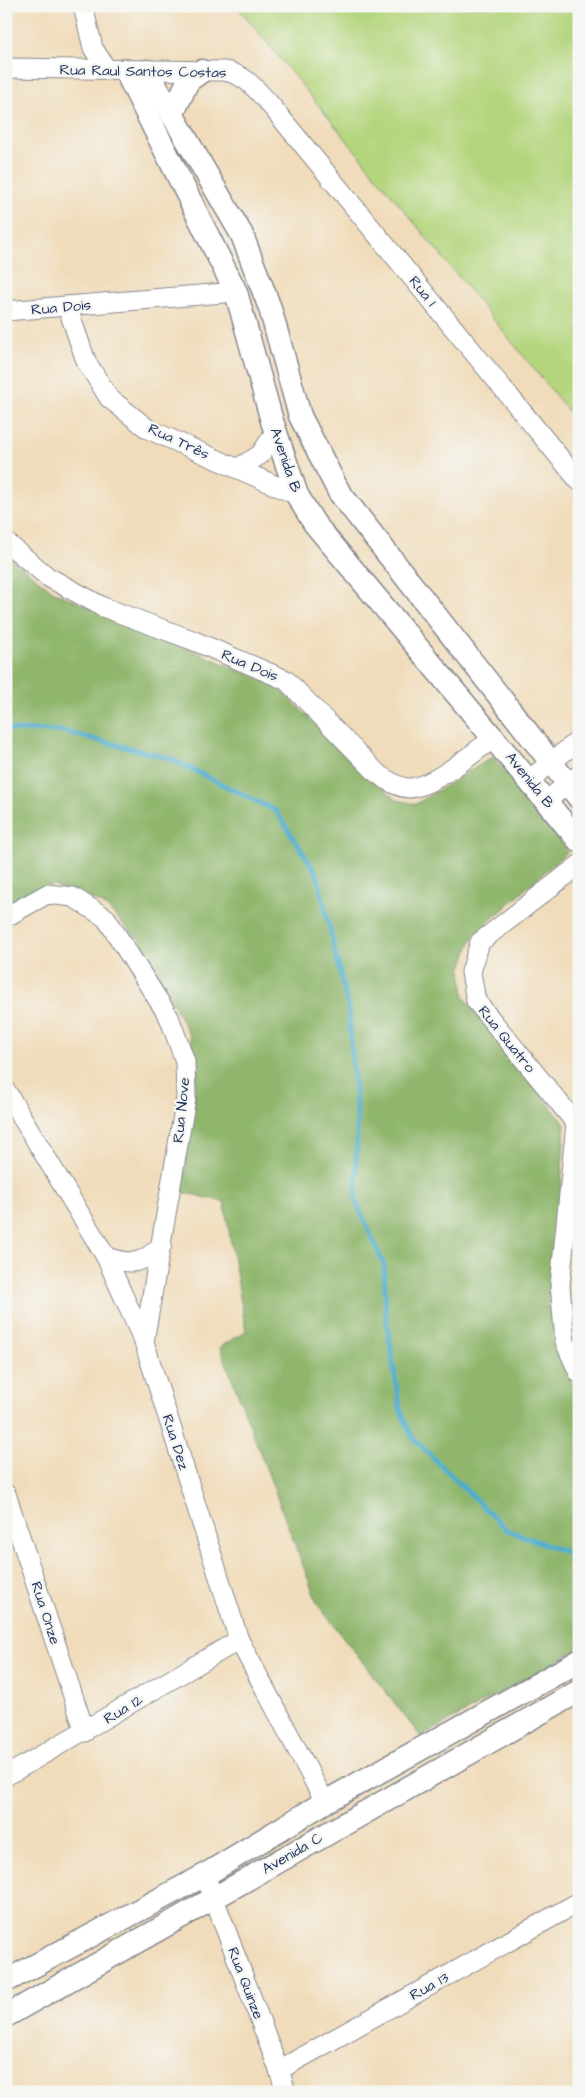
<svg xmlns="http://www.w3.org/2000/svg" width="585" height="2098" font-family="'Architects Daughter',sans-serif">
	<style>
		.green { fill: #b4d57d; stroke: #68826e }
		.forest { fill: #8fb66c; stroke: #557265 }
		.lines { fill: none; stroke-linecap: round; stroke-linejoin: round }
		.stream { stroke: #4daccb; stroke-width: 5 }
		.minor-casing { stroke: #86868c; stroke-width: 21 }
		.tertiary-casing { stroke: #86868c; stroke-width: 25 }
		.minor { stroke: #fff; stroke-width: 19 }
		.tertiary { stroke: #fff; stroke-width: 22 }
		.labels { text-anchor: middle; stroke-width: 5; stroke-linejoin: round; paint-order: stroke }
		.street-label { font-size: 15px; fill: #1b2f5e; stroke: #f6f6f2 }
	</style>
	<rect width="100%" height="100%" fill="#f6f6f2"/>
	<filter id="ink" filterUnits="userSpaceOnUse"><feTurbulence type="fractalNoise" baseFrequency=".02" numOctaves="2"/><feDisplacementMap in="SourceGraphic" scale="10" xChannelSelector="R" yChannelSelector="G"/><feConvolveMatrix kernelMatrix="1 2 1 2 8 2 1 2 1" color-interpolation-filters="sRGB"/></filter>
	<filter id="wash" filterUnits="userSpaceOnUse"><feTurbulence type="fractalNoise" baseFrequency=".0096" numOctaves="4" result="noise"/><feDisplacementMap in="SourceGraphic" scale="20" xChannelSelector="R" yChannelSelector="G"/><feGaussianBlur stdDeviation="1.12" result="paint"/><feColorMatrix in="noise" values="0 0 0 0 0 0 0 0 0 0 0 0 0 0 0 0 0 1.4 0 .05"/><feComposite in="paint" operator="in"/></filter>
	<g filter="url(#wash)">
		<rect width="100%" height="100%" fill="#f0dcba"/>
		<path class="green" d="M237 6H579V424Z"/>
		<path class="forest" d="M6 554 54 592 278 687 359 768 397 800 416 804 493 757 568 851 473 936 461 970 464 996 480 1020 565 1124 553 1308 558 1352 579 1398V1649L421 1737 318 1605 220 1347 246 1331 224 1202 182 1192 197 1074 190 1037 144 945 103 904 53 885 28 891 6 903Z"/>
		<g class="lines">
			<path class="stream" d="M6 727 12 730 61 731 169 758 276 811 317 874 348 1007 357 1116 356 1201 384 1265 386 1316 400 1409 412 1437 507 1530 579 1557"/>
		</g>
	</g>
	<g filter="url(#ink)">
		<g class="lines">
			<defs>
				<g id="minor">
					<path d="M83 6 93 48 107 70"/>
					<path d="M6 68 224 71C244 74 254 87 268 102L579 481"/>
					<path d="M67 306 86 361 109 398 148 429 297 495"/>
					<path d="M6 311 236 292"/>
					<path d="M238 468 260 455 276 431"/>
					<path d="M6 542 48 577 103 607 192 640 286 680 378 774C387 780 398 788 409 788 434 787 474 752 495 737"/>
					<path d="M529 780 579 740"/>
					<path d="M546 801 579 775"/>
					<path d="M579 865 480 942 471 972 476 1001 579 1127"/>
					<path d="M6 917 47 894 73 897 106 918 169 1017 185 1061 186 1098 144 1342"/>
					<path d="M6 1091 106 1257 144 1342 239 1640 325 1802"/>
					<path d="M576 1123 560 1285 565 1342 579 1373"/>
					<path d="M106 1257C133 1265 141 1265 162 1245"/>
					<path d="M6 1494 85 1732"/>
					<path d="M6 1776 239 1640"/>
					<path d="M205 1875 279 2070 286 2092"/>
					<path d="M279 2070 579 1902"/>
				</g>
				<g id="tertiary">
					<path d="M125 70 236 292 272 421 297 495 314 523 579 841"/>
					<path d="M147 71 242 235 270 308 300 416 339 492 579 798"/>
					<path d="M172 115 188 81 202 71"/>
					<path d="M6 1981 205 1875 325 1802 579 1661"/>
					<path d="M6 2016 579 1691"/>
				</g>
			</defs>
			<use href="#minor" class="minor-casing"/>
			<use href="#tertiary" class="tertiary-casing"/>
			<use href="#minor" class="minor"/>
			<use href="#tertiary" class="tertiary"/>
		</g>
	</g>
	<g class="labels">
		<g class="street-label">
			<text transform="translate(143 71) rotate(1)" y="5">Rua Raul Santos Costas</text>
			<text transform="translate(423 291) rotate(51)" y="5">Rua 1</text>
			<text transform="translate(61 307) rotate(-5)" y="5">Rua Dois</text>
			<text transform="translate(179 441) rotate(25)" y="5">Rua Três</text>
			<text transform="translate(286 460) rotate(71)" y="5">Avenida B</text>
			<text transform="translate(250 665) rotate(23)" y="5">Rua Dois</text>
			<text transform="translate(530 780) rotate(51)" y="5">Avenida B</text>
			<text transform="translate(507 1039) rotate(51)" y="5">Rua Quatro</text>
			<text transform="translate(181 1110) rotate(-84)" y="5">Rua Nove</text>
			<text transform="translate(176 1442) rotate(72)" y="5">Rua Dez</text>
			<text transform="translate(46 1613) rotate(72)" y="5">Rua Onze</text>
			<text transform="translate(123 1709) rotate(-31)" y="5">Rua 12</text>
			<text transform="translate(292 1853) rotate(-30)" y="5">Avenida C</text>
			<text transform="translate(246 1983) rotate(69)" y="5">Rua Quinze</text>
			<text transform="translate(429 1986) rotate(-29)" y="5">Rua 13</text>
		</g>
	</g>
	<rect width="585" height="2098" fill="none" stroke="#f6f6f2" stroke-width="25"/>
</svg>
